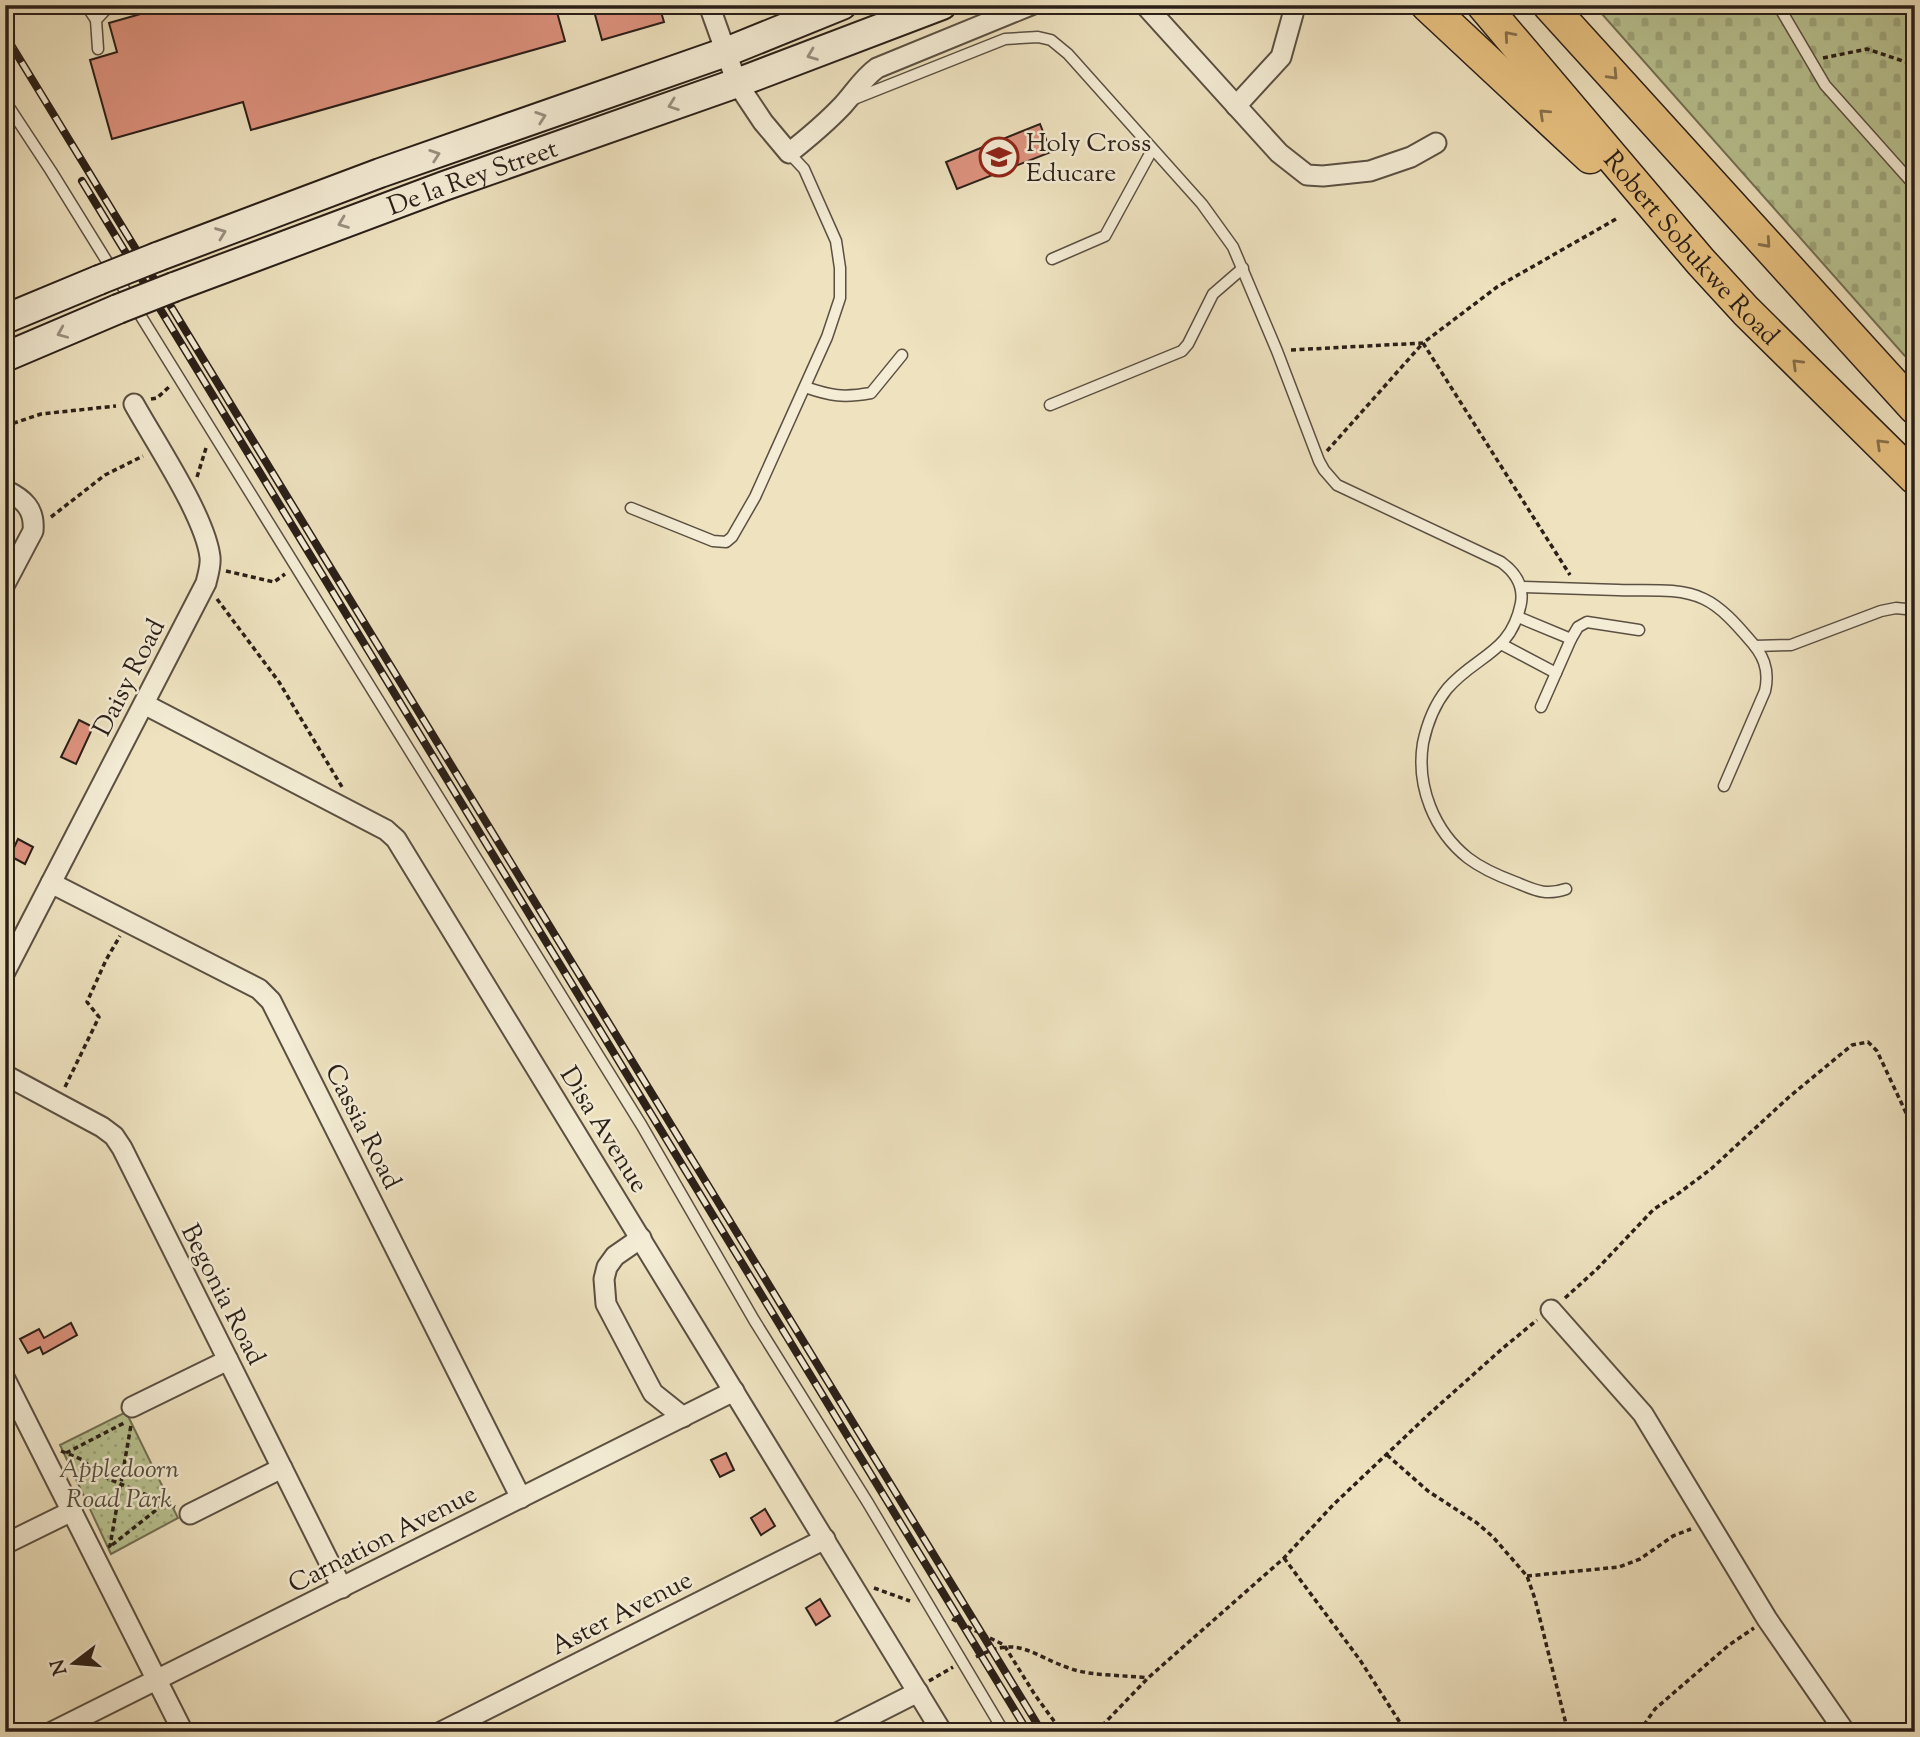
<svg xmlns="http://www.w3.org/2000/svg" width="1920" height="1737" font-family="'Sorts Mill Goudy',serif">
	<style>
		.cemetery { fill: url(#cemetery-stones); stroke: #727155; stroke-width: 2 }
		.park { fill: url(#park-dots); stroke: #727155; stroke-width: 2 }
		.building { fill: #de937f; stroke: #2a1f18; stroke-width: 2 }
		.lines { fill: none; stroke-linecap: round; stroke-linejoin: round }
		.lane-casing { stroke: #5b5042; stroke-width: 13 }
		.street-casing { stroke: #5b5042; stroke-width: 23 }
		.secondary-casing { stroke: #2a1f18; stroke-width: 32 }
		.primary-casing { stroke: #2a1f18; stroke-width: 35 }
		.path { stroke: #2a1f18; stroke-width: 3.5; stroke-dasharray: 5 3.5; stroke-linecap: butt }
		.lane { stroke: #f4ecd5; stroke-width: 10 }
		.street { stroke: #f4ecd5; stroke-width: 19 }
		.secondary { stroke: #f4ecd5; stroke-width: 28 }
		.primary { stroke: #e7c180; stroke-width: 32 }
		.rail-casing { stroke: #2a1f18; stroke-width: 8 }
		.rail { stroke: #f4ecd5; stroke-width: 5; stroke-dasharray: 16; stroke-linecap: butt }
		.secondary-bridge-casing { stroke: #2a1f18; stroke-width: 32; stroke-linecap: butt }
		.secondary-bridge { stroke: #f4ecd5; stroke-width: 28 }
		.oneway { stroke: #88704c }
		.oneway2 { stroke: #999080 }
		.labels { text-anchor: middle; stroke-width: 5; stroke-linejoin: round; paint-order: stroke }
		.poi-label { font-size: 26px; fill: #2a1f18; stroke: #f4ecd5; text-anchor: start }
		.street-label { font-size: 26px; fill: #2a1f18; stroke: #f4ecd5 }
		.park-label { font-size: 26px; font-style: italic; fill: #55503d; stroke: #f4ecd5 }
	</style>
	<defs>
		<pattern id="cemetery-stones" width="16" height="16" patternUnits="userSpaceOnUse" patternTransform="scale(1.75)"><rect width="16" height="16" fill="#b9c392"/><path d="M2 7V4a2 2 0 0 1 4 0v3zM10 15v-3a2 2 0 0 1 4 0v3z" fill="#9fa77d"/></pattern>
		<pattern id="park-dots" width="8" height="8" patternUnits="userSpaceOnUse" patternTransform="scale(1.75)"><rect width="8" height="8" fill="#b9c392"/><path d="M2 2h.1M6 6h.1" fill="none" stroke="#9fa77d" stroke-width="1.8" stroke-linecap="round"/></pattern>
	</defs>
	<rect width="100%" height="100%" fill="#eee2bf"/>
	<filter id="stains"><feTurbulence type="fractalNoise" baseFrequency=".00286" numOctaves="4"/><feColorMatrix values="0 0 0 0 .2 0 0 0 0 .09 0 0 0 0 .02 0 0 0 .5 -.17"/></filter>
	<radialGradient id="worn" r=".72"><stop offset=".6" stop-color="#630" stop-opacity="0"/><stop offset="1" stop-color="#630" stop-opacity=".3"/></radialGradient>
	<path class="cemetery" d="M1594 5H1915V364L1904 355Z"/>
	<path class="park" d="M126 1412 178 1518 111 1554 60 1445Z"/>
	<g class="building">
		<path d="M172 5H555L565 41 251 130 243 102 112 139 90 60 117 52 109 23Z"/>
		<path d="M616 5H659L664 22 602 40 594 11Z"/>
		<path d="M1040 124 1051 152 957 189 946 162Z"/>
		<path d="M79 720 93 727 76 764 61 757Z"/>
		<path d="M18 839 33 847 25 864 10 856Z"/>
		<path d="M71 1323 77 1335 43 1354 40 1347 28 1353 20 1339 39 1329 44 1338Z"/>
		<path d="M726 1453 734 1470 720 1477 711 1460Z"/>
		<path d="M765 1509 775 1526 761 1535 751 1518Z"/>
		<path d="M820 1599 830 1616 816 1625 806 1608Z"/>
	</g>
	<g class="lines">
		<defs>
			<g id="lane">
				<path d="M86 5 96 20"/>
				<path d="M1778 5 1825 85 1915 186"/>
				<path d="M98 49 96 20 110 5"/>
				<path d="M854 99 1005 39 1038 37 1051 40 1068 54 1202 204 1233 247 1277 351 1319 461 1324 470 1337 485 1501 562C1515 572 1524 585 1521 603 1511 654 1476 655 1447 689 1435 704 1427 724 1423 743 1416 786 1434 831 1468 858 1481 868 1499 876 1515 882 1535 890 1545 896 1566 889"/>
				<path d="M5 101 51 171 642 1126 754 1320 868 1503 1004 1732"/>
				<path d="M1052 259 1105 236 1152 150"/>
				<path d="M805 387C831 396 843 398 871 393L902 355"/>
				<path d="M1050 405 1182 351 1188 344 1213 294 1243 268"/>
				<path d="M631 508 713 541 726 542 732 537 755 497 827 337 840 298V268L836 241 804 169 789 153"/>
				<path d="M1521 587C1554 588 1586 589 1618 590 1645 591 1679 587 1704 599 1721 607 1736 624 1748 638 1763 654 1770 669 1765 691L1724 786"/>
				<path d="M1518 617 1571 639 1578 627 1587 622 1639 630"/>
				<path d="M1501 644 1556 673"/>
				<path d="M1755 646 1791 645 1881 611 1896 608 1915 610"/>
				<path d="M1541 707 1571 639"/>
			</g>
			<g id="street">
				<path d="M709 5 737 83 763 122 789 153C808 138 826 123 843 105 855 92 862 79 877 68L1031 5"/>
				<path d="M1145 5 1279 153 1307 175 1323 176 1370 171 1411 157 1436 143"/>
				<path d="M1236 106 1281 57 1293 14"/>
				<path d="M5 490C24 499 35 509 33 531L5 584"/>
				<path d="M144 704 386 830 396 839 942 1732"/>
				<path d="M51 883 259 989 271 1001 521 1498"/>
				<path d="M5 972 206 583C208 574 211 566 210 557 205 516 155 442 134 404"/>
				<path d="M5 1075 102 1127 114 1136 122 1148 342 1588"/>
				<path d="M641 1238 615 1256 607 1267 604 1279 606 1304 653 1393 683 1417"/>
				<path d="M1551 1310 1643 1414 1767 1619 1845 1732"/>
				<path d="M5 1379 183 1732"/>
				<path d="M132 1407 228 1360"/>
				<path d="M190 1514 282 1468"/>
				<path d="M5 1544 72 1511"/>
				<path d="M52 1732 734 1391"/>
				<path d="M441 1732 825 1539"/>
				<path d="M839 1732 918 1692"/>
			</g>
			<g id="secondary">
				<path d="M157 257 380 173 726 52 842 5"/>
				<path id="s1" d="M174 287 444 186 737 83 942 5"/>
				<path d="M5 319 99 280"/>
				<path d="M5 357 118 309"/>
			</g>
			<g id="primary">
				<path d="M1427 5 1590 157"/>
				<path id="s2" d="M1483 5 1701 262 1746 311 1915 478"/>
				<path d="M1549 5 1915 408"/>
			</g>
		</defs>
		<use href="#lane" class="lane-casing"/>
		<use href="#street" class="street-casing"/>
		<use href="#secondary" class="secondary-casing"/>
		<use href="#primary" class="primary-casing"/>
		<g class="path">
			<path d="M1823 58 1867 49 1915 65"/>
			<path d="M1291 350 1423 343 1497 287 1616 219"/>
			<path d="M151 399 157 398 170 386"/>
			<path d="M5 426 41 414 116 406"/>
			<path d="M1327 451 1423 343 1570 575"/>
			<path d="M197 477 206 448"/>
			<path d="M51 517 105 475 143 456"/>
			<path d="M226 571 274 582 285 574"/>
			<path d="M217 599 279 682 342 787"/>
			<path d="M65 1087 99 1017 87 1002 106 960 120 936"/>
			<path d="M1565 1298 1597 1269 1654 1209 1675 1196 1711 1169 1789 1097 1852 1045 1868 1042 1877 1051 1915 1132"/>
			<path d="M61 1451 83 1460 97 1474 175 1507"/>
			<path d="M66 1453 124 1423"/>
			<path d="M1387 1455 1428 1491 1477 1523 1493 1537 1527 1576 1535 1599 1568 1732"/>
			<path d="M112 1545 165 1503"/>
			<path d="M108 1547 110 1546 131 1425"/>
			<path d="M1284 1558 1360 1660 1406 1732"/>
			<path d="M1527 1576 1619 1567 1640 1559 1673 1536 1691 1529"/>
			<path d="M874 1588 910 1601"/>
			<path d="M952 1619 1004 1645 1035 1695 1062 1732"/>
			<path d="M976 1657C1020 1634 1031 1656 1072 1669 1091 1676 1126 1675 1148 1678"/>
			<path d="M929 1681 953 1667"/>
			<path d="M1096 1732 1148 1678 1284 1558 1333 1505 1428 1415 1503 1348 1537 1320"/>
			<path d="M1639 1732 1655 1709 1729 1645 1754 1628"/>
		</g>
		<use href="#lane" class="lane"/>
		<use href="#street" class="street"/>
		<use href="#secondary" class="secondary"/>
		<use href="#primary" class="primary"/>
		<defs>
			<g id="rail">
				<path d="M5 35 1042 1732"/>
				<path d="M82 181 1028 1732"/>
			</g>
		</defs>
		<use href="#rail" class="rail-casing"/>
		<use href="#rail" class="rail"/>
		<defs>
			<g id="secondary-bridge">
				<path d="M99 280 157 257"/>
				<path d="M118 309 174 287"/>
			</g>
		</defs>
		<use href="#secondary-bridge" class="secondary-bridge-casing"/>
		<use href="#secondary-bridge" class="secondary-bridge"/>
	</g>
	<defs><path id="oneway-chevron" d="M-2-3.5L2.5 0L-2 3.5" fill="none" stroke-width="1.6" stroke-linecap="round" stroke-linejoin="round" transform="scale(1.75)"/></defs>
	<g class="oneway">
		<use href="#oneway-chevron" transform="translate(1509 36) rotate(-131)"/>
		<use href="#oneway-chevron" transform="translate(1613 75) rotate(47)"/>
		<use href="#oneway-chevron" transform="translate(1544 114) rotate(-137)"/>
		<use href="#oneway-chevron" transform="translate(1766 243) rotate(48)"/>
		<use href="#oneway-chevron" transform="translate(1797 364) rotate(-136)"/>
		<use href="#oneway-chevron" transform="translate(1881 444) rotate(-136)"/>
	</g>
	<g class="oneway2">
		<use href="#oneway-chevron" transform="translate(812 55) rotate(159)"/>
		<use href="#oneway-chevron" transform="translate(673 105) rotate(160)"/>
		<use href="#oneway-chevron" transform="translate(541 117) rotate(-19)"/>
		<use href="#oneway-chevron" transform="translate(435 155) rotate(-19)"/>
		<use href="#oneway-chevron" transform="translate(343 223) rotate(159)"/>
		<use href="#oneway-chevron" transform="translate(221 233) rotate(-21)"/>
		<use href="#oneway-chevron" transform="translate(62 333) rotate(157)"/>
	</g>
	<defs>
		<symbol id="school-ring" viewBox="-11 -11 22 22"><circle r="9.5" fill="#f4ecd5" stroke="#8f2418" stroke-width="1.5"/><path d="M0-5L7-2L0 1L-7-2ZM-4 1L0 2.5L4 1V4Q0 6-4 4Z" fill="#8f2418"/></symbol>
	</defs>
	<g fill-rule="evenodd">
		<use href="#school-ring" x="977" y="135" width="44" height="44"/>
	</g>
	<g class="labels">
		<g class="poi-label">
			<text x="1026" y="151">Holy Cross<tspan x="1026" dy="30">Educare</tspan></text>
		</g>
		<g class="street-label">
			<text dy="9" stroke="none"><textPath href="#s1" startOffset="318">De la Rey Street</textPath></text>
			<text dy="9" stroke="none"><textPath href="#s2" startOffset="320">Robert Sobukwe Road</textPath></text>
			<text transform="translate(128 677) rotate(-63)" y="9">Daisy Road</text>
			<text transform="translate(364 1126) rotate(63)" y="9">Cassia Road</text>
			<text transform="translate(605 1129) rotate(58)" y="9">Disa Avenue</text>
			<text transform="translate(224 1294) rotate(63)" y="9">Begonia Road</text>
			<text transform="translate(382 1538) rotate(-27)" y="9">Carnation Avenue</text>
			<text transform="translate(621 1612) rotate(-27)" y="9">Aster Avenue</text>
		</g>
		<g class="park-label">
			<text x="119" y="1477">Appledoorn<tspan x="119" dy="30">Road Park</tspan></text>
		</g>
	</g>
	<rect width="1920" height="1737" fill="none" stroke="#eee2bf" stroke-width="28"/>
	<rect x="7" y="7" width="1906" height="1723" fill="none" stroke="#2a1f18" stroke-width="3.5"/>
	<rect x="14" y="14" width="1892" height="1709" fill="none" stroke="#2a1f18" stroke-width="2"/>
	<g transform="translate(74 1663) rotate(254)" stroke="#f4ecd5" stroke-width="5" paint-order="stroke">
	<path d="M0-5L12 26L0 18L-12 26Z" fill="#2a1f18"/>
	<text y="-10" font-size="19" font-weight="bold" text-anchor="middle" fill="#2a1f18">N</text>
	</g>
	<rect width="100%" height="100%" filter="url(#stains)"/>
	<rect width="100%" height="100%" fill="url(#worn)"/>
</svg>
